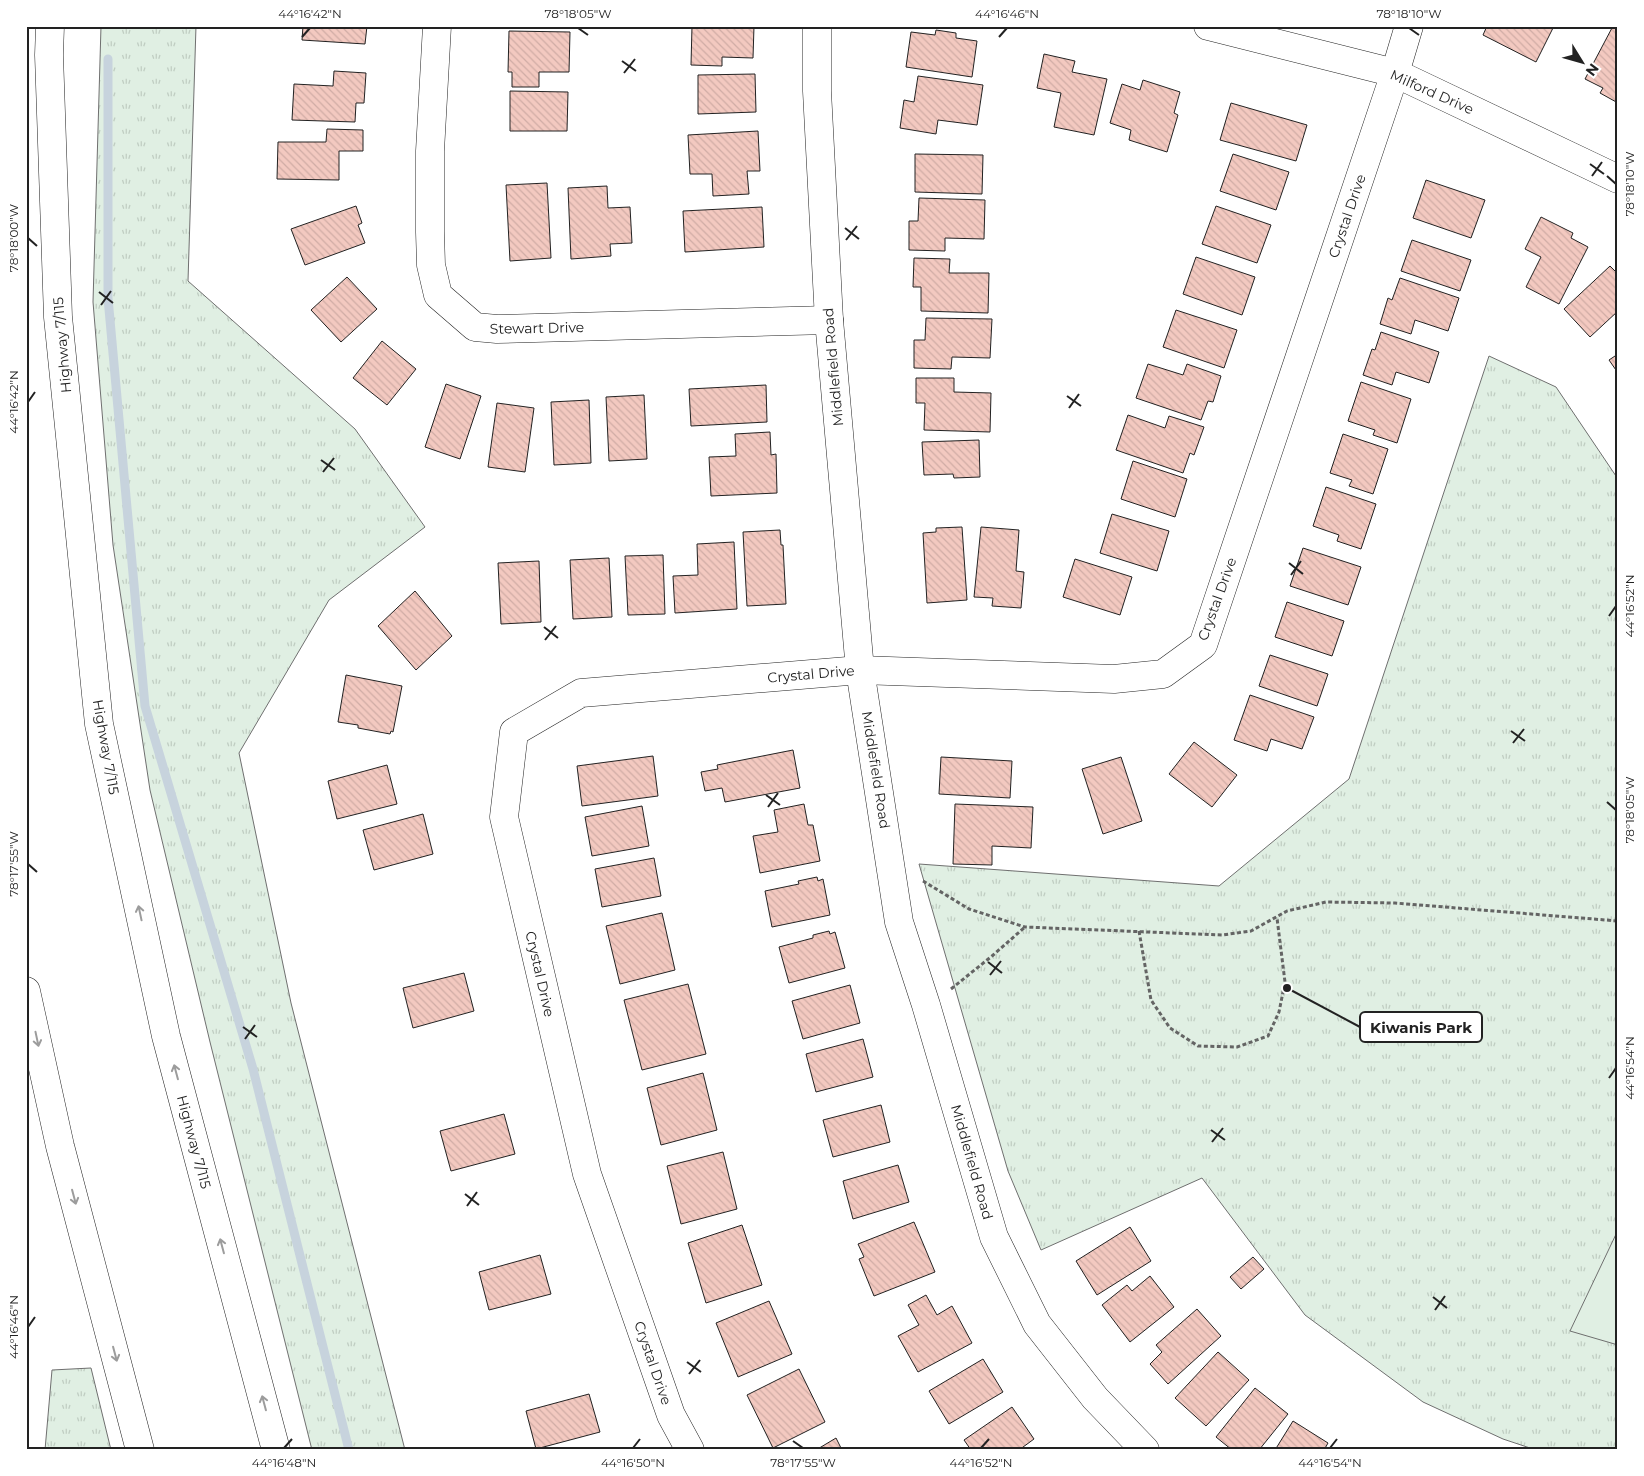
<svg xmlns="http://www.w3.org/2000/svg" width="1644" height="1476" font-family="Montserrat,sans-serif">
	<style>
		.grass { fill: url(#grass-tufts); stroke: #6f6f6f }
		.pitch { fill: #e0efe3; stroke: #6f6f6f }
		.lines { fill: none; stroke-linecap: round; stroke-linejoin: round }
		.stream { stroke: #c7d3dd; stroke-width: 9 }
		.building { fill: url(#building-back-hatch); stroke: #222 }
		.street-casing { stroke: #222; stroke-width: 29 }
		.highway-casing { stroke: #222; stroke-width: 29 }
		.path { stroke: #646464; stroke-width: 3; stroke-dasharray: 4 2.5; stroke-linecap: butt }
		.street { stroke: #fff; stroke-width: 28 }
		.highway { stroke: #fff; stroke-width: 28 }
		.oneway { stroke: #9c9c9c }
		.ticks { fill: none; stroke: #222; stroke-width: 2 }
		.labels { text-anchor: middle; stroke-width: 4; stroke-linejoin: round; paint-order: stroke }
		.street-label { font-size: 14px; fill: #222; stroke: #fff }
		.leader { fill: none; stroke: #222; stroke-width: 2 }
		.callout-dot { fill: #222; stroke: #fff; stroke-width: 2 }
		.callout { fill: #fff; stroke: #222; stroke-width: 2 }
		.callout-label { font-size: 15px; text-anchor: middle; font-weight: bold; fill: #222 }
		.neatline { fill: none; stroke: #222; stroke-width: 2 }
		.ticks-label { font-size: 12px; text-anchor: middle; fill: #222 }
	</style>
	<defs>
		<pattern id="grass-tufts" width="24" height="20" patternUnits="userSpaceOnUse" patternTransform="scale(1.25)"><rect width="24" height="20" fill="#e0efe3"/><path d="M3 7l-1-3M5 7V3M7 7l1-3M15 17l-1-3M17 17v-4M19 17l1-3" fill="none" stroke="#c0cdc2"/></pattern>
		<pattern id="building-back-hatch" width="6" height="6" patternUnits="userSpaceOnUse" patternTransform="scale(1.25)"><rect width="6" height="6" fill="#f3c9c0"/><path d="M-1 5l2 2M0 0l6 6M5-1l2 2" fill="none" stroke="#d0aca5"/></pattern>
	</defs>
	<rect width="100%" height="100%" fill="#fff"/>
	<g class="grass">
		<path d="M101 26H196L188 281 355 429 425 527 329 600 239 753 291 1003 405 1450H312L210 1042 150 790 113 545 93 302Z"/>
		<path d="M1489 356 1556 387 1618 479V1450H1536L1503 1439 1423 1402 1305 1315 1202 1178 1041 1250 1008 1171 919 864 1219 886 1349 779Z"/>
		<path d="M91 1368 111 1450H45L52 1370Z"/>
	</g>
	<path class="pitch" d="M1618 1230V1345L1570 1331Z"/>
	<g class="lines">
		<path class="stream" d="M108 59V298L145 706 253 1069 349 1450"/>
	</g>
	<g class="building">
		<path d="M303 26H367L365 44 302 40Z"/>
		<path d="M692 26H754L753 58 722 57V66L691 65Z"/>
		<path d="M1487 26H1554L1536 62 1483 35Z"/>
		<path d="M1613 26H1618V103L1600 93 1603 88 1585 79Z"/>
		<path d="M936 30 956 33V38L977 41 972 77 906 67 911 32 935 35Z"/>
		<path d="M509 31 570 32 569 72H539V87H512V72H508Z"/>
		<path d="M1044 54 1075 61 1072 72 1107 79 1094 135 1054 127 1061 93 1037 88Z"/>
		<path d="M334 71 366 73 364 103H356L355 122 292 120 294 84 333 86Z"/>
		<path d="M755 74 756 112 698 114V75Z"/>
		<path d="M918 76 983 85 977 125 938 120 936 134 900 128 904 100 914 102Z"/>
		<path d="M1143 80 1180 92 1174 113 1178 115 1167 152 1129 140 1131 130 1110 123 1122 84 1140 90Z"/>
		<path d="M510 91 568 92 567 131H510Z"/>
		<path d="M1231 103 1307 125 1296 161 1220 140Z"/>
		<path d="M327 129 363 130V151H339V180L277 179 278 142H326Z"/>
		<path d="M758 131 760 171H747L749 194 713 196 712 174H690L688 135Z"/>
		<path d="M915 154 983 155 982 194 915 192Z"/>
		<path d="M1233 154 1289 172 1276 210 1220 191Z"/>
		<path d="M1426 180 1485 200 1471 238 1413 218Z"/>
		<path d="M547 183 551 258 510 261 506 185Z"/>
		<path d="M607 186 608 208 630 207 632 243 610 244 611 256 571 259 568 188Z"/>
		<path d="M919 198 985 200 984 239 945 238V251L909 250V221H918Z"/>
		<path d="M356 206 362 223 358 225 365 243 305 265 291 229Z"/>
		<path d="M1216 206 1271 225 1257 263 1202 244Z"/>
		<path d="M762 207 764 247 685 252 683 211Z"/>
		<path d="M1541 217 1573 233 1571 238 1588 247 1559 304 1526 287 1541 257 1525 249Z"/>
		<path d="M1412 240 1471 260 1460 291 1401 271Z"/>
		<path d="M1196 257 1255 277 1242 315 1183 294Z"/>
		<path d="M914 258 950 259 949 273H989L988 313 921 311V287H913Z"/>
		<path d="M1610 266 1618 274V311L1590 337 1564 309Z"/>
		<path d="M347 277 377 309 341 342 311 310Z"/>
		<path d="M1400 278 1459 298 1448 331 1415 320 1411 334 1380 324 1388 298 1392 300Z"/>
		<path d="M1176 310 1237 330 1224 368 1163 347Z"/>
		<path d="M926 318 992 319 990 358 952 357 951 369 914 368V340H925Z"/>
		<path d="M1381 332 1439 352 1429 383 1396 372 1392 385 1363 375 1372 349 1375 350Z"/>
		<path d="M382 341 416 369 387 405 353 378Z"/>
		<path d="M1618 354V373L1609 360Z"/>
		<path d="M1148 364 1183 375 1187 364 1221 376 1213 402 1208 401 1201 420 1136 398Z"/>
		<path d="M916 378H954V392L991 393 990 432 924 430 925 403H916Z"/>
		<path d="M1361 382 1411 399 1397 443 1373 435 1375 430 1348 421Z"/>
		<path d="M446 384 481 396 460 459 425 447Z"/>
		<path d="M766 385 767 422 691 426 689 389Z"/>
		<path d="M644 395 647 459 609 461 606 397Z"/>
		<path d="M589 400 591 463 554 465 551 402Z"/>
		<path d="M497 403 534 408 525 472 488 467Z"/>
		<path d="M1128 415 1165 428 1169 416 1204 427 1194 455 1190 453 1183 473 1116 450Z"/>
		<path d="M770 432 771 455 776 454 777 493 711 496 709 457 736 456 735 434Z"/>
		<path d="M1343 434 1388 449 1373 494 1349 486 1352 480 1330 473Z"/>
		<path d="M979 440 980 477 954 478 953 474 924 475 922 442Z"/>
		<path d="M1133 461 1187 479 1175 517 1121 499Z"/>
		<path d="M1326 487 1376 504 1361 549 1337 541 1339 535 1313 526Z"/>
		<path d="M1112 514 1169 531 1157 571 1100 553Z"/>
		<path d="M962 527 967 600 927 603 923 533 936 532V528Z"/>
		<path d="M981 527 1019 530 1016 571 1024 572 1021 608 992 606 993 598 974 597Z"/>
		<path d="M780 530 781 545H783L786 604 747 606 743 532Z"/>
		<path d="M734 542 737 609 675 613 673 576 698 575 697 544Z"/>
		<path d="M1303 548 1361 567 1348 605 1290 586Z"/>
		<path d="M663 555 665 614 628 615 625 556Z"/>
		<path d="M609 558 612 617 573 619 570 560Z"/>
		<path d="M1075 559 1132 577 1120 615 1063 597Z"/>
		<path d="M539 561 541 622 501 624 498 563Z"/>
		<path d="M415 591 452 636 416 670 378 626Z"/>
		<path d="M1287 602 1344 621 1332 656 1275 637Z"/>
		<path d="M1270 655 1328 674 1317 706 1259 686Z"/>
		<path d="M346 675 402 686 393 732 391 731 390 734 358 728V725L338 722Z"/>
		<path d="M1250 695 1314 717 1302 749 1271 739 1267 751 1234 740Z"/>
		<path d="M1194 742 1237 775 1212 807 1169 774Z"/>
		<path d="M793 750 800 788 725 802 722 788 705 791 701 772 718 769 717 765Z"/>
		<path d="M653 756 658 796 582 806 577 766Z"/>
		<path d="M941 757 1012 761 1010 798 939 794Z"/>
		<path d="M1121 757 1142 821 1103 834 1082 769Z"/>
		<path d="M387 765 397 804 337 819 328 781Z"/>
		<path d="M804 804 808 825H813L820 861 760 873 753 836 778 832 774 810Z"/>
		<path d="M955 804 1033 807 1031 848 992 846V865L953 864Z"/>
		<path d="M642 806 649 846 592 856 585 817Z"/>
		<path d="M423 814 433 854 374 870 363 830Z"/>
		<path d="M654 858 661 896 602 907 595 869Z"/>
		<path d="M817 877 818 881 823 879 830 915 772 927 765 891 799 884 798 881Z"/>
		<path d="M662 913 675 970 620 984 606 926Z"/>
		<path d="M829 931 830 934 835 932 845 968 789 983 779 947 813 938V935Z"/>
		<path d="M464 973 474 1011 413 1028 403 988Z"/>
		<path d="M688 984 706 1054 642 1070 624 1000Z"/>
		<path d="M850 985 860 1023 803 1039 792 1001Z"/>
		<path d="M863 1039 873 1077 816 1092 806 1054Z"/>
		<path d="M703 1073 717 1130 661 1145 647 1088Z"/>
		<path d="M881 1105 890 1142 833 1157 823 1120Z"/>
		<path d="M504 1114 515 1154 451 1171 440 1131Z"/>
		<path d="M723 1152 737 1209 681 1224 667 1166Z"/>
		<path d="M898 1165 909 1202 853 1219 843 1181Z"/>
		<path d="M914 1222 935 1272 874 1296 859 1259 864 1257 858 1244Z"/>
		<path d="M742 1225 762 1285 706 1303 688 1243Z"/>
		<path d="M1130 1227 1151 1261 1097 1295 1076 1261Z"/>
		<path d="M540 1255 551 1294 489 1310 479 1272Z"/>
		<path d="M1253 1257 1264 1269 1241 1289 1230 1277Z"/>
		<path d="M1150 1276 1174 1307 1130 1342 1102 1305 1127 1285 1132 1291Z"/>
		<path d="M926 1295 937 1315 952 1306 972 1343 918 1372 898 1336 919 1325 908 1305Z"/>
		<path d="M769 1301 792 1354 738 1377 716 1323Z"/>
		<path d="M1197 1309 1221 1336 1168 1384 1150 1364 1162 1352 1156 1345Z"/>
		<path d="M1218 1352 1249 1380 1206 1426 1175 1398Z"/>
		<path d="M983 1359 1003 1392 949 1424 929 1391Z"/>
		<path d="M799 1369 825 1422 773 1448 747 1395Z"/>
		<path d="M1255 1388 1288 1414 1259 1450H1232L1216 1437Z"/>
		<path d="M589 1394 600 1432 536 1449 526 1411Z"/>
		<path d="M1012 1407 1034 1439 1019 1450H971L964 1440Z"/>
		<path d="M1293 1421 1328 1443 1324 1450H1275Z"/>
		<path d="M836 1438 842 1450H816Z"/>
	</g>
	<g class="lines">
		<defs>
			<g id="street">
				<path d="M437 26 430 151V232L431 265 438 295 475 327 497 329 829 320"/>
				<path d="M817 26V91L829 320 860 670 899 922 926 1005 994 1237 1037 1324 1095 1398 1145 1450"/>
				<path d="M1208 26 1395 73 1618 179"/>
				<path d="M690 1450 671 1415 587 1174 504 817 514 732 581 693 860 670 1114 679 1163 674 1203 645 1395 73 1409 26"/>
			</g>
			<g id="highway">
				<path d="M50 26 49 55 58 317 99 724 166 1036 276 1450"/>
				<path d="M26 991 60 1146 140 1450"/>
			</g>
		</defs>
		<use href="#street" class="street-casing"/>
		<use href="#highway" class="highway-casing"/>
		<g class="path">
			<path d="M923 881 969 909 1025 927 1222 935 1251 931 1287 911 1326 902 1395 903 1618 921"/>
			<path d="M1139 931 1151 1000 1170 1028 1198 1046 1237 1047 1268 1036 1279 1012 1285 982 1277 918"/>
			<path d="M951 989 992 956 1025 927"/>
		</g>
		<use href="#street" class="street"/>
		<use href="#highway" class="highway"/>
	</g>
	<defs><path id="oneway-shaft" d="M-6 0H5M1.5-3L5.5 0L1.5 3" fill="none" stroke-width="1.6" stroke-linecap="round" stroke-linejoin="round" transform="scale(1.25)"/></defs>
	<g class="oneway">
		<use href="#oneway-shaft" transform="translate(140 913) rotate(-102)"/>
		<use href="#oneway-shaft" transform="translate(37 1039) rotate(78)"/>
		<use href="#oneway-shaft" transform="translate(176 1072) rotate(-105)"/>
		<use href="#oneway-shaft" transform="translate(74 1197) rotate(75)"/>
		<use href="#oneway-shaft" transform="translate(222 1246) rotate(-105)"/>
		<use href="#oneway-shaft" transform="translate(115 1354) rotate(75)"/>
		<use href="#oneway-shaft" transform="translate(264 1403) rotate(-105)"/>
	</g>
	<path class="ticks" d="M578 28 588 35M1409 28 1419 35M302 37 310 28M999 37 1007 28M622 61 636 71M624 73 635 59M1590 164 1604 174M1592 176 1602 162M1607 176 1616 184M845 228 859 239M28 238 37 246M846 240 857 226M99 292 113 303M101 305 111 291M1067 396 1081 406M28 402 35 392M1069 408 1079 394M321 460 335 470M323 472 334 458M1289 563 1303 574M1291 575 1301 561M1609 616 1616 606M544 627 558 638M545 640 556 626M1511 731 1525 741M1513 743 1524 729M766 795 780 805M1607 802 1616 810M768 807 778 793M28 864 37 872M988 962 1002 973M990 975 1001 961M243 1027 257 1037M245 1039 255 1025M1609 1078 1616 1068M1211 1130 1225 1140M1212 1142 1223 1128M465 1194 479 1205M467 1206 477 1192M1433 1297 1447 1308M1435 1310 1445 1296M28 1327 35 1317M687 1362 701 1372M689 1374 700 1360M793 1441 803 1448M284 1448 292 1439M633 1448 640 1439M981 1448 989 1439M1330 1448 1337 1439"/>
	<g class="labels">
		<g class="street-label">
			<text transform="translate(1432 92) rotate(24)" y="5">Milford Drive</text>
			<text transform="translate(1347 216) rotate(-71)" y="5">Crystal Drive</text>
			<text transform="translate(537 328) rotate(-1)" y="5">Stewart Drive</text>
			<text transform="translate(62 345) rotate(-95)" y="5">Highway 7/115</text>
			<text transform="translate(833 367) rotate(-95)" y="5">Middlefield Road</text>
			<text transform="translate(1217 599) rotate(-70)" y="5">Crystal Drive</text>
			<text transform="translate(811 674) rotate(-5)" y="5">Crystal Drive</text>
			<text transform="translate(106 747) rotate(80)" y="5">Highway 7/115</text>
			<text transform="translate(876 770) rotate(81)" y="5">Middlefield Road</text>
			<text transform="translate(540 974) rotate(77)" y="5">Crystal Drive</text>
			<text transform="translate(194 1142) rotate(75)" y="5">Highway 7/115</text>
			<text transform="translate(972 1162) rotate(74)" y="5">Middlefield Road</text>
			<text transform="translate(653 1363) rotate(71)" y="5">Crystal Drive</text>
		</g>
	</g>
	<path class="leader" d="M1287 988L1360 1027"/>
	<circle class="callout-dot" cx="1287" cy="988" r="5"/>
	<rect class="callout" x="1360" y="1012" width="122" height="30" rx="5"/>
	<g class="callout-label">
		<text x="1421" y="1033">Kiwanis Park</text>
	</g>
	<rect width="1644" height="1476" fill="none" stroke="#ffffff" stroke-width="55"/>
	<g transform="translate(1582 62) rotate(127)" stroke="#ffffff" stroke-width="4" paint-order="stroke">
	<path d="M0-4L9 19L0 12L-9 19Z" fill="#222222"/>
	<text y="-8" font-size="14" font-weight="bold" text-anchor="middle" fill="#222222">N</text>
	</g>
	<rect x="28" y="28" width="1588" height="1420" class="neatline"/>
	<g class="ticks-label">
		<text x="310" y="18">44°16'42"N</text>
		<text x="578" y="18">78°18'05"W</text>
		<text x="1007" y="18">44°16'46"N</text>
		<text x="1409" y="18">78°18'10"W</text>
		<text transform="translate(1630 184) rotate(-90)" y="4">78°18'10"W</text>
		<text transform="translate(14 238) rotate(-90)" y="4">78°18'00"W</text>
		<text transform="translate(14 402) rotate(-90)" y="4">44°16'42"N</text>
		<text transform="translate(1630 606) rotate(-90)" y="4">44°16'52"N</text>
		<text transform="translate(1630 810) rotate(-90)" y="4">78°18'05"W</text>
		<text transform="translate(14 864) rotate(-90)" y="4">78°17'55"W</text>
		<text transform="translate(1630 1068) rotate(-90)" y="4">44°16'54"N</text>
		<text transform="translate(14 1327) rotate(-90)" y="4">44°16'46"N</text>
		<text x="284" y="1467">44°16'48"N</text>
		<text x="633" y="1467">44°16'50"N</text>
		<text x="803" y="1467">78°17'55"W</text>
		<text x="981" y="1467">44°16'52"N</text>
		<text x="1330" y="1467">44°16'54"N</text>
	</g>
</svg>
